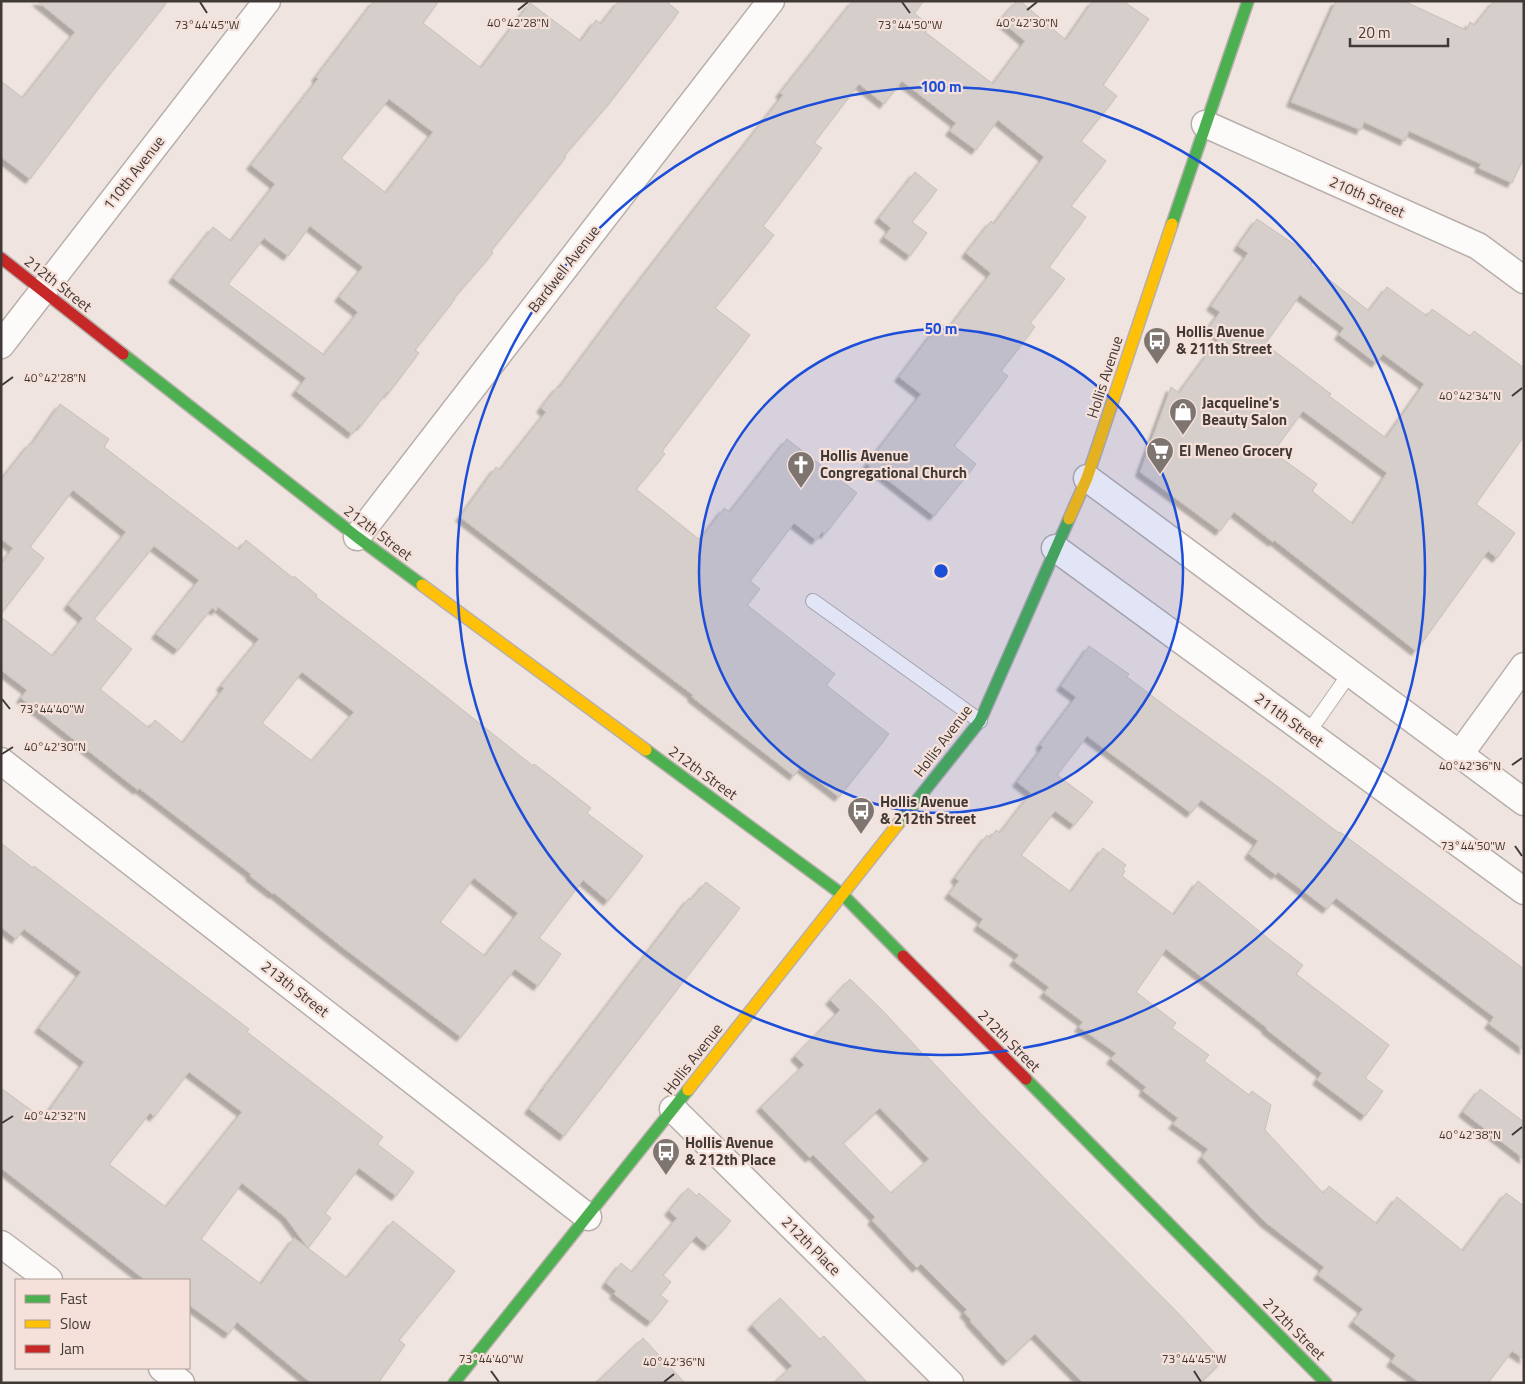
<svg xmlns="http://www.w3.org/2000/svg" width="1525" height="1384" font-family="'Titillium Web',sans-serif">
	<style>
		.building { fill: #d6ceca; stroke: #c8bfbb; fill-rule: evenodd; filter: url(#shadow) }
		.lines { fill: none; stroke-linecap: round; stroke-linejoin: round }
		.lane-casing { stroke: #b7afab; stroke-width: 16 }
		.street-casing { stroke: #b7afab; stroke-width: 29 }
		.fast-casing { stroke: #b7afab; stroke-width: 14 }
		.slow-casing { stroke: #b7afab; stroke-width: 14 }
		.jam-casing { stroke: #b7afab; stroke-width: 14 }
		.lane { stroke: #fdfbfa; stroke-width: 14 }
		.street { stroke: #fdfbfa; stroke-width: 26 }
		.fast { stroke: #4caf50; stroke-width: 11 }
		.slow { stroke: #ffc107; stroke-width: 11 }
		.jam { stroke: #c62828; stroke-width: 11 }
		.ticks { fill: none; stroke: #413936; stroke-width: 2 }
		.ring { fill: none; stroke: #1d4ed8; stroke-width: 2.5 }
		.labels { text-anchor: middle; stroke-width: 4.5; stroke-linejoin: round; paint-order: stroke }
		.street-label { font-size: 15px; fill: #413936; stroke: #f5e1d9 }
		.poi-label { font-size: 15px; font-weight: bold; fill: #413936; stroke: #f5e1d9; text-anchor: start }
		.ticks-label { font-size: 12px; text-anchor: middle; fill: #413936; stroke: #f5e1d9; stroke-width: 4.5; stroke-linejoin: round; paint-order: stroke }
		.centre { fill: #1d4ed8; stroke: #f5e1d9; stroke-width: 2.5 }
		.ring-label { font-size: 15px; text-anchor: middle; font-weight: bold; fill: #1d4ed8; stroke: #f5e1d9; stroke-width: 4.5; stroke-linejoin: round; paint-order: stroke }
	</style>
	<defs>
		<filter id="shadow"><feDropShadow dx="-4.5" dy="4.5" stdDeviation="1" flood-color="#0004"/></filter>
	</defs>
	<rect width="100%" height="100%" fill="#efe4df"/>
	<g class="building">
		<path d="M37 1H168L101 85 30 179 1 157V81L23 98 75 32Z"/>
		<path d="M374 1H439L423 23 481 68 530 3 581 41 596 20 601 24 619 1H666L679 12 612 100 564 156 566 157 491 251 493 253 454 298 455 299 415 350 419 353 388 394 387 392 361 426 359 425 352 434 296 391 306 378 173 278 213 227 231 241 275 184 251 165 318 79 316 77ZM389 99 433 132 386 193 341 158ZM310 226 363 267 339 297 358 312 324 355 228 284 264 238 288 256Z"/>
		<path d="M853 1H924L914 13 930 26 925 32 993 84 1025 41 1000 20 1017 1H1020L1066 40 1093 1H1123L1149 19 1103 85 1117 96 1081 141 1106 161 1071 206 1086 217 1049 267 1065 279 1030 323 1035 327 1001 371 1008 376 954 446 976 464 934 516 867 464 921 394 899 377 940 323 948 329 991 273 966 253 991 221 994 224 1044 157 998 120 976 150 950 131 956 123 902 81 884 104 859 84 814 143 822 148 763 226 774 235 715 308 750 335 662 451 665 454 636 489 700 540 724 508 730 512 787 439 857 493 825 534 822 532 816 540 794 523 750 581 760 589 747 605 835 674 826 685 889 734 839 797 800 767 794 776 692 697 693 695 460 517 496 467 500 470 546 412 541 408 558 386 559 388 629 294 783 95 780 93Z"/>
		<path d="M1336 1H1404L1466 30 1470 22 1475 25 1494 1H1524V158L1512 183 1479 168 1481 164 1409 131 1405 141 1364 122 1361 130 1291 102Z"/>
		<path d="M915 172 937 190 912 222 927 233 910 256 884 237 891 228 879 218Z"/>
		<path d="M1257 219 1310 255 1307 260 1312 263 1311 265 1369 311 1387 287 1427 316 1432 309 1470 336 1474 331 1524 368V436L1476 504 1515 533 1497 558 1488 551 1416 651 1274 540 1273 542 1234 512 1220 531 1140 472 1171 387 1179 393 1220 337 1208 329 1220 312 1211 306 1248 253 1238 246ZM1300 295 1344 328 1339 335 1376 363 1383 354 1424 384 1386 438 1329 396 1331 394 1265 344ZM1303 411 1387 473 1353 524 1312 491 1317 484 1273 452Z"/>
		<path d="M60 404 109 439 104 447 239 550 246 540 293 578 294 576 317 595 316 597 434 687 533 766 534 764 554 779 591 808 587 813 643 856 608 901 583 880 539 938 561 954 538 986 515 969 461 1037 341 946 274 893 273 894 250 876 251 874 139 788 138 790 21 698 27 690 1 670V617L53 656 83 618 68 605 126 532 73 490 30 547 44 558 1 614V564L13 548 1 539V480L30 443 32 444ZM154 546 199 580 156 634 178 650 212 608 216 611 218 607 259 639 221 686 224 688 183 743 155 720 149 728 100 689 132 649 94 619ZM302 672 354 712 312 761 262 723ZM474 878 518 913 485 956 440 922Z"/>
		<path d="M1089 646 1129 674 1127 677 1175 713 1270 781 1339 833 1340 832 1524 969V1050L1489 1024 1494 1017 1336 898 1327 909 1278 872 1276 875 1249 854 1258 841 1201 800 1191 813 1087 736 1057 775 1093 802 1074 825 1055 811 1021 855 1071 892 1103 848 1126 865 1123 869 1125 871 1122 876 1174 915 1198 881 1275 944 1303 965 1296 974 1389 1045 1365 1078 1383 1091 1365 1116 1317 1080 1322 1073 1266 1029 1267 1028 1166 949 1136 992 1176 1023 1172 1028 1209 1055 1204 1061 1249 1095 1252 1091 1271 1105 1265 1130 1323 1193 1329 1186 1377 1224 1397 1197 1463 1251 1506 1193 1524 1206V1359L1512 1351 1488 1383H1420L1391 1362 1396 1355 1353 1322 1363 1309 1318 1275 1324 1267 1265 1222 1202 1157 1208 1149 1173 1124 1178 1118 1143 1091 1146 1087 1111 1059 1116 1053 1079 1027 1083 1022 1044 993 1049 987 1014 961 1019 955 978 926 983 919 949 894 959 881 955 878 987 835 990 838 996 830 1000 833 1031 793 1017 782 1043 747 1040 745 1076 697 1061 686Z"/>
		<path d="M1 843 33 868 34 866 249 1029 247 1032 383 1137 377 1144 414 1172 396 1196 359 1168 325 1213 331 1218 308 1248 347 1278 393 1221 455 1271 399 1340 405 1345 378 1383H311L237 1322 229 1334 189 1305V1280H145L1 1168V1088L43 1119 84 1062 39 1028 81 972 24 929 16 939 1 927ZM189 1072 242 1112 166 1207 109 1164 150 1113 154 1117ZM242 1183 285 1217 308 1248 294 1238 261 1284 201 1239Z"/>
		<path d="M706 882 740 908 564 1136 529 1109 544 1089H543L689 898 691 900Z"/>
		<path d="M850 979 882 1010 923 1054 924 1053 984 1117 1179 1314 1222 1361 1200 1383H1083L1035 1334 1007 1361 970 1321 971 1320 964 1312 967 1310 921 1264 917 1268 872 1220 875 1217 813 1155 810 1158 761 1107 804 1065 795 1056 840 1010 830 1000ZM880 1108 929 1159 891 1193 843 1143Z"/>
		<path d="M1480 1089 1524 1122V1159L1463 1112Z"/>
		<path d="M688 1188 697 1196 699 1193 731 1221 708 1246 696 1236 663 1275 671 1282 660 1295 668 1301 651 1322 614 1294 616 1291 606 1283 621 1263 632 1272 677 1218 669 1211Z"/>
		<path d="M780 1298 820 1339 824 1336 868 1383H774L792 1366 752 1325Z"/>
		<path d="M643 1338 685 1383H596Z"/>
	</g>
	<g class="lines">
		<defs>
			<g id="lane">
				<path d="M813 601 980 721"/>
				<path d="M1308 733 1350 673"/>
			</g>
			<g id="street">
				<path d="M1205 124 1478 246 1524 280"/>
				<path d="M1 345 267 1"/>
				<path d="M1087 478 1524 802"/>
				<path d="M357 537 771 1"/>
				<path d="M1055 548 1524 891"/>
				<path d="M1460 754 1524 666"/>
				<path d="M1 761 588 1217"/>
				<path d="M673 1109 950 1383"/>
				<path d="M1 1244 49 1280"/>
				<path d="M162 1368 181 1383"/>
			</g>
			<g id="fast">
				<path d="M1172 224 1248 1"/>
				<path d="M123 354 357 537 422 585"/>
				<path d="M646 750 843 895 903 956"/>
				<path d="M898 824 980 721 1069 519"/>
				<path d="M1026 1079 1326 1383"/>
				<path d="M454 1383 688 1090"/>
			</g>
			<g id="slow">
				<path d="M1069 519 1087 478 1172 224"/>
				<path d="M422 585 646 750"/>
				<path d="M688 1090 898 824"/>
			</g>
			<g id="jam">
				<path d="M1 258 123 354"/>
				<path d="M903 956 1026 1079"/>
			</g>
		</defs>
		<use href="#lane" class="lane-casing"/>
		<use href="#street" class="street-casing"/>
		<use href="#fast" class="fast-casing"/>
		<use href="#slow" class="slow-casing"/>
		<use href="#jam" class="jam-casing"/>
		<use href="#lane" class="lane"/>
		<use href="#street" class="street"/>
		<use href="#fast" class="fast"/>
		<use href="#slow" class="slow"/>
		<use href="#jam" class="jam"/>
	</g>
	<path class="ticks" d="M200 2 207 13M902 2 910 13M518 10 528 2M1027 10 1037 2M2 385 13 377M1512 396 1522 388M2 699 10 709M2 754 13 747M1512 765 1522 758M1515 846 1522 856M2 1123 13 1116M1512 1135 1522 1127M491 1371 499 1382M1194 1371 1201 1382M664 1382 674 1374"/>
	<circle cx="941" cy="571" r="242" fill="#1d4ed8" fill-opacity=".12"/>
	<g class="ring">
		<circle cx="941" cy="571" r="242"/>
		<circle cx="941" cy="571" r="484"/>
	</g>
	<defs>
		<symbol id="bus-pin" viewBox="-11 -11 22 30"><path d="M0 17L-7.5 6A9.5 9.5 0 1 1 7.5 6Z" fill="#7e7571" stroke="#f5e1d9"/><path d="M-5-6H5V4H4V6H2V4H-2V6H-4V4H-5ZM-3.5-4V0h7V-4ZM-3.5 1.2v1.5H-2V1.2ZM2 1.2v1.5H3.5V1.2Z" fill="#fff"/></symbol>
		<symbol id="shop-pin" viewBox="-11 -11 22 30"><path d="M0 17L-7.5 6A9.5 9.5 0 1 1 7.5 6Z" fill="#7e7571" stroke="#f5e1d9"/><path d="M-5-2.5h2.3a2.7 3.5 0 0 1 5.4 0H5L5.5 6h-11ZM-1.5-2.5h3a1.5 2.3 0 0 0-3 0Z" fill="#fff"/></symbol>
		<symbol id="supermarket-pin" viewBox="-11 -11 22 30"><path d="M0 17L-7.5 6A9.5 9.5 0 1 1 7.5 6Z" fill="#7e7571" stroke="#f5e1d9"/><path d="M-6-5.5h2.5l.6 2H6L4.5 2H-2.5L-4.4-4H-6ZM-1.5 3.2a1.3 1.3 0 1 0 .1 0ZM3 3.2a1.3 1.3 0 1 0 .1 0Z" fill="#fff"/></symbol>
		<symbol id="church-pin" viewBox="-11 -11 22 30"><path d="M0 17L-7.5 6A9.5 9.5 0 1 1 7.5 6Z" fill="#7e7571" stroke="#f5e1d9"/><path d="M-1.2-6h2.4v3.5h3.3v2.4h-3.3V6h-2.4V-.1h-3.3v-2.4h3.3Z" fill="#fff"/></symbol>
	</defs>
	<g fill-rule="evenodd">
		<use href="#bus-pin" x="1141" y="325" width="32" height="43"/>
		<use href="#shop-pin" x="1167" y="396" width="32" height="43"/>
		<use href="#supermarket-pin" x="1144" y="435" width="32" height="43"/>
		<use href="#church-pin" x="785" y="449" width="32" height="43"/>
		<use href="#bus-pin" x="845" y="795" width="32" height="43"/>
		<use href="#bus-pin" x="650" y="1136" width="32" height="43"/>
	</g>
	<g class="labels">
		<g class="street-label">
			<text transform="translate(134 173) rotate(-52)" y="5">110th Avenue</text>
			<text transform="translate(1367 197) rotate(24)" y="5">210th Street</text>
			<text transform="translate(564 269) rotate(-52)" y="5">Bardwell Avenue</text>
			<text transform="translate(58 284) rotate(38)" y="5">212th Street</text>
			<text transform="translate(1105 377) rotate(-72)" y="5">Hollis Avenue</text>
			<text transform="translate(378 533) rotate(37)" y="5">212th Street</text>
			<text transform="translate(1289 720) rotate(36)" y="5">211th Street</text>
			<text transform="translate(943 741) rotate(-53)" y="5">Hollis Avenue</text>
			<text transform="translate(703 773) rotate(36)" y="5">212th Street</text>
			<text transform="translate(295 989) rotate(38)" y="5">213th Street</text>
			<text transform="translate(1009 1041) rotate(45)" y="5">212th Street</text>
			<text transform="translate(693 1059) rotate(-52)" y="5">Hollis Avenue</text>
			<text transform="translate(811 1246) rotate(45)" y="5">212th Place</text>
			<text transform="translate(1294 1329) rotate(45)" y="5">212th Street</text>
		</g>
		<g class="poi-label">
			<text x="1176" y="337">Hollis Avenue<tspan x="1176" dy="17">&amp; 211th Street</tspan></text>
			<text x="1202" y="408">Jacqueline's<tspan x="1202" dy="17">Beauty Salon</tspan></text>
			<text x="1179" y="456">El Meneo Grocery</text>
			<text x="820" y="461">Hollis Avenue<tspan x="820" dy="17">Congregational Church</tspan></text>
			<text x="880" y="807">Hollis Avenue<tspan x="880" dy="17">&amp; 212th Street</tspan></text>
			<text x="685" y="1148">Hollis Avenue<tspan x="685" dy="17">&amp; 212th Place</tspan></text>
		</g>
	</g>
	<g class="ticks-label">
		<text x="518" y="27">40°42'28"N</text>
		<text x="1027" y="27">40°42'30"N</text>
		<text x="207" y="29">73°44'45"W</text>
		<text x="910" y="29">73°44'50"W</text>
		<text x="55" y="382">40°42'28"N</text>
		<text x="1470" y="400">40°42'34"N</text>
		<text x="52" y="713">73°44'40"W</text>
		<text x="55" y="751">40°42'30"N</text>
		<text x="1470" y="770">40°42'36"N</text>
		<text x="1473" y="850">73°44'50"W</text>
		<text x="55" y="1120">40°42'32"N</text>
		<text x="1470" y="1139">40°42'38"N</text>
		<text x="491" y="1363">73°44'40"W</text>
		<text x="1194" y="1363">73°44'45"W</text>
		<text x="674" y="1366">40°42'36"N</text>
	</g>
	<circle cx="941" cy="571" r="8" class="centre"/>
	<g class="ring-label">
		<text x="941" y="92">100 m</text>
		<text x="941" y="334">50 m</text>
	</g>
	<rect width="1525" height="1384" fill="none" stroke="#413936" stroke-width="5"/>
	<rect x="15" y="1279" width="175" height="90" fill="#f5e1d9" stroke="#ad9e98"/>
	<rect x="25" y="1295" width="25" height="8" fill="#4caf50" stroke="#ad9e98"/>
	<text x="60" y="1304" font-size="15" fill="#413936">Fast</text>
	<rect x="25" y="1320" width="25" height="8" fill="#ffc107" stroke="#ad9e98"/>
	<text x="60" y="1329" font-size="15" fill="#413936">Slow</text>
	<rect x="25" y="1345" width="25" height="8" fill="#c62828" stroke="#ad9e98"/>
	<text x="60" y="1354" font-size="15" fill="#413936">Jam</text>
	<path d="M1350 38v8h98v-8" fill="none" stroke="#413936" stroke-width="2.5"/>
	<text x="1358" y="38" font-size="15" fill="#413936" stroke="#f5e1d9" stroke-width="4" paint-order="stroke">20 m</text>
</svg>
